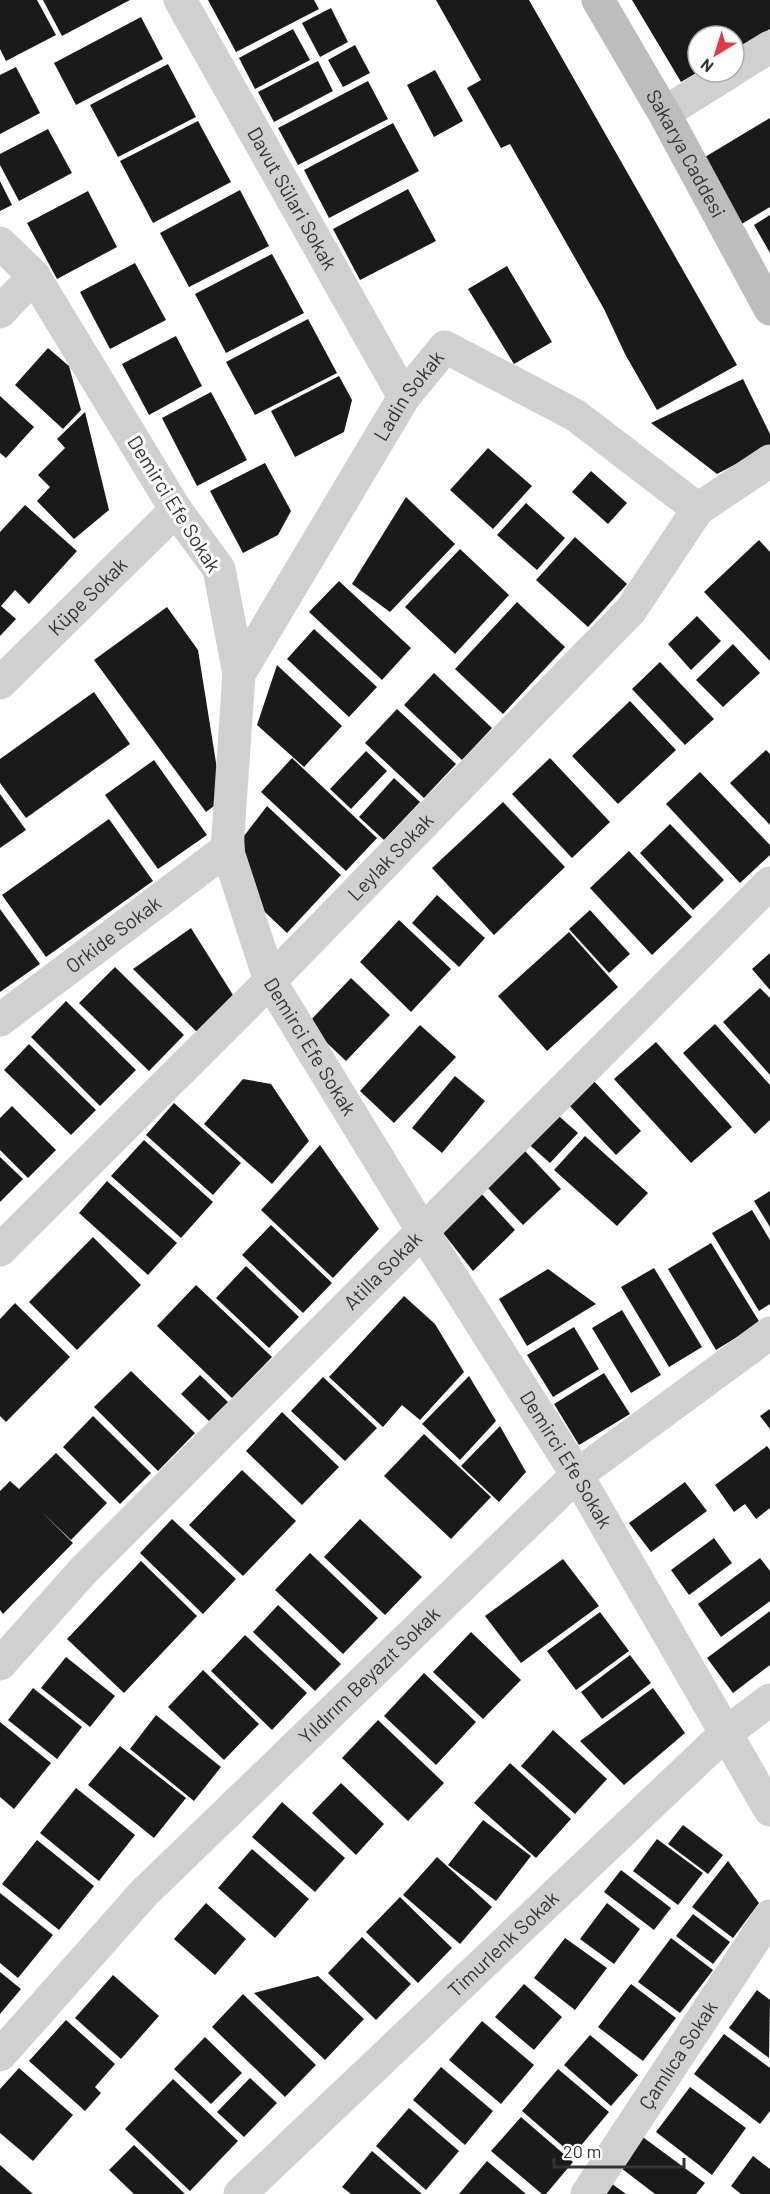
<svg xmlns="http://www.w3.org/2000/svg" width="770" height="2194" font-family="Barlow,sans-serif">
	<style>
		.building { fill: #1a1a1a }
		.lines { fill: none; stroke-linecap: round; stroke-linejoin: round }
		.minor { stroke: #d0d0d0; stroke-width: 33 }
		.secondary { stroke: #bdbdbd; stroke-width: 33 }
		.labels { text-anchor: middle; stroke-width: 6; stroke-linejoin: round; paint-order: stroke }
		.street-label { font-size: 20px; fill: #333; stroke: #fff }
	</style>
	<rect width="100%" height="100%" fill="#fff"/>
	<g class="building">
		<path d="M0 0H37L56 35 6 61 0 49Z"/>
		<path d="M43 0H130L62 36Z"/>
		<path d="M208 0H314L319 9 236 52Z"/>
		<path d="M436 0H529L737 365 657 410 625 354 604 309 510 144 501 148 467 88 481 80Z"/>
		<path d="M632 0H770V29L734 50V36H698V72L681 82Z"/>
		<path d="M331 8 348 42 320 57 302 23Z"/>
		<path d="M141 17 163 59 76 105 54 63Z"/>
		<path d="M293 29 310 60 255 89 239 58Z"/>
		<path d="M355 45 370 73 343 87 328 60Z"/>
		<path d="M318 61 333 91 274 122 258 92Z"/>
		<path d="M168 64 196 117 118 157 90 105Z"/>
		<path d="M16 67 40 113 0 134V75Z"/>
		<path d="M435 70 463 121 434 137 407 85Z"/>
		<path d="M368 81 388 119 298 165 278 128Z"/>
		<path d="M770 118V207L740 225 700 160Z"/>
		<path d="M198 121 231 182 153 223 120 161Z"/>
		<path d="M393 123 419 171 329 218 304 170Z"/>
		<path d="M48 129 72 173 19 201 0 165V154Z"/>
		<path d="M0 181 12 205 0 211Z"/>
		<path d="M408 189 436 241 360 280 333 229Z"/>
		<path d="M240 190 269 246 189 287 160 233Z"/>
		<path d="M88 191 117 247 57 279 27 223Z"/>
		<path d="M770 215V253L754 225Z"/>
		<path d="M272 254 304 313 226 353 195 294Z"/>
		<path d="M135 263 166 320 110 349 80 292Z"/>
		<path d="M507 266 552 342 514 364 468 289Z"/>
		<path d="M308 319 337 373 255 415 226 362Z"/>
		<path d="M176 336 202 386 149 415 122 364Z"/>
		<path d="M48 348 69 366 81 410 63 429 15 385Z"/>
		<path d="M339 376 352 400 344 432 295 457 271 411Z"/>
		<path d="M743 379 770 434V446L717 474 651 423Z"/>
		<path d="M211 392 247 460 197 486 162 418Z"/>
		<path d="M0 396 34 427 6 458 0 453Z"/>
		<path d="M85 412 109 510 74 539 37 501 50 487 38 475 65 448 57 439Z"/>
		<path d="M488 448 532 486 493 529 450 490Z"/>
		<path d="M265 463 291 511 278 535 243 553 210 491Z"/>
		<path d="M591 471 627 503 608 524 572 492Z"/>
		<path d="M406 497 455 544 390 612 352 584Z"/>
		<path d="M526 503 565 538 537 570 497 535Z"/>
		<path d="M25 505 77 551 29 604 15 590 1 606 16 619 0 636V532Z"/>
		<path d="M575 537 627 584 588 627 536 580Z"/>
		<path d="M759 540 770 552V661L704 592Z"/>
		<path d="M460 549 509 595 455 654 405 607Z"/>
		<path d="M339 581 411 648 382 680 309 612Z"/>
		<path d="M517 602 565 647 503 714 455 669Z"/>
		<path d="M167 607 198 650 222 800 206 812 94 660Z"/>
		<path d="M697 616 721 641 691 670 668 644Z"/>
		<path d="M314 629 377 687 349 717 287 659Z"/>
		<path d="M733 644 760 673 723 707 696 680Z"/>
		<path d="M660 662 714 719 685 745 632 689Z"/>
		<path d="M277 665 342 726 304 767 257 725Z"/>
		<path d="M434 673 492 728 462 760 404 705Z"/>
		<path d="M94 692 130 744 26 818 0 783V759Z"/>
		<path d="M630 701 676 750 618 804 572 756Z"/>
		<path d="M397 709 456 764 424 798 365 743Z"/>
		<path d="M766 750 770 754V825L730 783Z"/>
		<path d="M366 751 387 771 351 809 330 789Z"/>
		<path d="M292 758 377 838 346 871 261 792Z"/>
		<path d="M550 758 610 822 572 858 512 794Z"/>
		<path d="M154 760 207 835 158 869 105 795Z"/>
		<path d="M700 772 770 845V855L740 883 666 804Z"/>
		<path d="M394 778 420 802 384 840 359 817Z"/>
		<path d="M0 794 26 830 0 848Z"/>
		<path d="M503 802 565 867 494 935 432 868Z"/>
		<path d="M267 806 341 875 287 933 247 895 244 836Z"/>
		<path d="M109 819 153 881 46 957 2 895Z"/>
		<path d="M670 824 724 880 693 910 640 853Z"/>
		<path d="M629 851 692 917 652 955 590 888Z"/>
		<path d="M437 895 485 938 459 967 412 923Z"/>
		<path d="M0 909 40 964 0 992Z"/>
		<path d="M590 910 630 954 609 973 569 929Z"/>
		<path d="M399 920 451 969 411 1012 360 962Z"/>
		<path d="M191 928 233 995 197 1032 133 969Z"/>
		<path d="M569 932 618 987 547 1051 498 996Z"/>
		<path d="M770 953V990L752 969Z"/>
		<path d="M115 967 184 1035 149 1071 79 1003Z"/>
		<path d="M351 978 390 1015 346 1061 307 1024Z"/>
		<path d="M760 988 770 998V1075L723 1022Z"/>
		<path d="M66 1001 136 1070 100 1106 31 1037Z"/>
		<path d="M715 1024 770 1085V1120L755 1134 683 1053Z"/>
		<path d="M420 1025 456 1057 394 1123 360 1091Z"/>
		<path d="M656 1042 732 1127 691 1163 614 1079Z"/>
		<path d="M29 1044 96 1110 71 1135 4 1070Z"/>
		<path d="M455 1076 485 1101 442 1153 412 1128Z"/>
		<path d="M243 1079 271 1084 309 1141 272 1184 204 1124Z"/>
		<path d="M592 1079 641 1131 616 1155 567 1103Z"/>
		<path d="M174 1103 241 1163 213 1195 146 1135Z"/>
		<path d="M12 1106 56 1150 28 1178 0 1150V1118Z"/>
		<path d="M552 1110 578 1133 550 1163 524 1140Z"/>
		<path d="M585 1136 648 1193 617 1226 554 1170Z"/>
		<path d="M144 1140 213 1202 181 1238 111 1176Z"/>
		<path d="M320 1145 379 1229 333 1278 261 1210Z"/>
		<path d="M525 1151 561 1189 523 1225 487 1187Z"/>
		<path d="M0 1157 23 1179 0 1202Z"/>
		<path d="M107 1181 177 1243 148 1275 79 1213Z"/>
		<path d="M770 1191V1227L754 1201Z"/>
		<path d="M480 1192 515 1230 473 1271 440 1229Z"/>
		<path d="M752 1210 770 1240V1304L759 1311 712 1233Z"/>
		<path d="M271 1225 332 1283 303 1313 242 1255Z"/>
		<path d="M93 1237 141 1285 77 1350 29 1302Z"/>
		<path d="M711 1243 760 1323 716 1350 668 1269Z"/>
		<path d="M246 1266 299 1317 269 1348 216 1298Z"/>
		<path d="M654 1268 702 1347 669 1367 621 1287Z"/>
		<path d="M548 1269 596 1304 527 1346 499 1299Z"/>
		<path d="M196 1285 272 1357 232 1398 157 1326Z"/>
		<path d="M404 1296 435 1324 464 1372 420 1420 402 1405 383 1427 329 1377Z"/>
		<path d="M15 1303 70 1357 6 1422 0 1416V1319Z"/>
		<path d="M622 1310 661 1375 631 1393 592 1328Z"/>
		<path d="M574 1327 599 1369 553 1397 527 1355Z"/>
		<path d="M131 1371 195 1433 158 1471 94 1407Z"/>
		<path d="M604 1373 630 1414 579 1445 554 1404Z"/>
		<path d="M200 1375 228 1402 209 1421 181 1394Z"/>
		<path d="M469 1376 496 1421 460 1460 422 1424Z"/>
		<path d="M323 1377 377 1428 345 1461 291 1411Z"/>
		<path d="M770 1409V1429L760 1416Z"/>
		<path d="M282 1412 339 1467 302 1505 246 1451Z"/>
		<path d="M93 1416 151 1473 120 1504 63 1447Z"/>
		<path d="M500 1426 526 1472 499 1502 461 1466Z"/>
		<path d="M424 1434 491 1497 451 1539 384 1476Z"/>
		<path d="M767 1446 770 1450V1508L756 1519 745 1504 734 1512 715 1485Z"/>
		<path d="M56 1453 107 1503 71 1540 43 1513 73 1543 3 1614 0 1610V1491L10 1481 19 1489Z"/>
		<path d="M242 1470 296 1521 243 1576 189 1525Z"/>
		<path d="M685 1482 707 1511 651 1552 629 1523Z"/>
		<path d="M172 1519 236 1579 203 1614 140 1553Z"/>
		<path d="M360 1519 422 1577 385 1615 324 1557Z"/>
		<path d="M714 1538 732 1563 689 1595 671 1570Z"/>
		<path d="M310 1553 378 1618 343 1654 275 1590Z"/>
		<path d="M760 1558 770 1571V1601L721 1637 698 1604Z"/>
		<path d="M563 1559 599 1606 521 1663 485 1616Z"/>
		<path d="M141 1561 197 1616 124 1693 67 1639Z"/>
		<path d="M278 1605 341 1664 315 1691 253 1632Z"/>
		<path d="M770 1611V1665L733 1693 707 1658Z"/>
		<path d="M600 1612 629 1651 576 1690 547 1651Z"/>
		<path d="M471 1632 521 1680 483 1719 433 1672Z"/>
		<path d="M245 1635 307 1693 272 1730 211 1671Z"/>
		<path d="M630 1655 651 1683 602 1719 581 1692Z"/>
		<path d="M66 1657 115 1696 90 1727 41 1688Z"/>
		<path d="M203 1670 259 1724 224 1760 168 1707Z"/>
		<path d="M424 1673 476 1722 436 1765 384 1716Z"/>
		<path d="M33 1688 82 1727 57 1759 8 1720Z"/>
		<path d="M653 1688 685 1733 624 1785 580 1741Z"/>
		<path d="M156 1715 221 1767 194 1801 130 1749Z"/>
		<path d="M378 1720 444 1783 408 1821 342 1758Z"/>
		<path d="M0 1722 51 1763 14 1809 0 1797Z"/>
		<path d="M553 1730 607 1779 575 1814 521 1766Z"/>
		<path d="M120 1746 186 1798 154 1838 88 1785Z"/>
		<path d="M510 1763 571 1819 536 1858 474 1803Z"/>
		<path d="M341 1783 384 1824 356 1855 312 1813Z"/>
		<path d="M76 1788 135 1835 99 1881 40 1833Z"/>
		<path d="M282 1802 345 1858 315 1892 252 1837Z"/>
		<path d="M483 1820 531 1856 496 1901 448 1865Z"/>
		<path d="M683 1825 723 1855 708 1874 668 1844Z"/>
		<path d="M657 1839 703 1873 678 1905 633 1871Z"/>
		<path d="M37 1840 94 1886 59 1930 2 1884Z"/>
		<path d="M252 1849 309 1899 275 1938 218 1888Z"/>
		<path d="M437 1857 492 1907 460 1944 403 1895Z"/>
		<path d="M728 1861 759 1903 733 1938 692 1907Z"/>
		<path d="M621 1870 671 1908 654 1930 604 1892Z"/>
		<path d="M0 1893 53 1935 18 1978 0 1963Z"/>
		<path d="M400 1897 452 1948 418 1983 366 1932Z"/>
		<path d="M206 1903 246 1939 215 1975 174 1939Z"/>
		<path d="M607 1903 640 1929 614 1964 580 1939Z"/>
		<path d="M693 1914 730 1942 713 1964 676 1936Z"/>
		<path d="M362 1937 411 1984 376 2020 328 1973Z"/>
		<path d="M565 1938 607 1968 575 2010 534 1978Z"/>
		<path d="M671 1938 713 1970 680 2013 638 1982Z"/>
		<path d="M0 1972 21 1989 0 2014Z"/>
		<path d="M113 1975 159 2016 121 2059 75 2018Z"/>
		<path d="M318 1976 364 2019 325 2060 254 1993Z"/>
		<path d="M524 1984 562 2017 534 2050 495 2017Z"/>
		<path d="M631 1984 676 2018 643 2061 598 2027Z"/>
		<path d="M757 1990 770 2000 769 2058 729 2028Z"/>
		<path d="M243 1994 316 2065 285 2097 212 2027Z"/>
		<path d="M66 2020 115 2064 95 2087 101 2093 85 2111 29 2061Z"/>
		<path d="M482 2021 534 2065 501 2104 449 2060Z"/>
		<path d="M724 2034 770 2068V2111L760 2124 694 2074Z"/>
		<path d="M590 2035 638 2075 611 2106 564 2065Z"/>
		<path d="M205 2037 242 2073 211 2104 174 2069Z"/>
		<path d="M441 2067 493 2111 465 2145 413 2100Z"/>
		<path d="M19 2068 73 2115 33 2161 0 2133V2089Z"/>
		<path d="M558 2069 609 2112 573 2155 522 2111Z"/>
		<path d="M250 2078 277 2103 244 2137 217 2112Z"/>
		<path d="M173 2079 238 2141 190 2191 125 2129Z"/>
		<path d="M690 2087 746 2128 712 2175 656 2132Z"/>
		<path d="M409 2108 459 2151 426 2190 376 2146Z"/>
		<path d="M521 2117 573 2162 546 2194H542L491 2151Z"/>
		<path d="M640 2135 705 2183 696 2194H655L617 2165Z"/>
		<path d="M134 2145 185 2194H134L109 2170Z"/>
		<path d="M372 2151 422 2194H351L342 2187Z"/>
		<path d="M753 2156 770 2169V2194H741L731 2186Z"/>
		<path d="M487 2161 526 2194H459Z"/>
		<path d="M0 2165 33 2194H0Z"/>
		<path d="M608 2181 626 2194H598Z"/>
	</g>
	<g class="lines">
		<g class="minor">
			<path id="s1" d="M180 0 404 397"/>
			<path d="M734 69 770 47"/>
			<path d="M664 113 730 72"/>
			<path id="s2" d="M0 243 34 276 176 510 219 569 239 674 227 849 270 981 422 1230 577 1475 770 1810"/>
			<path d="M0 312 34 276"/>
			<path id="s3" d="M239 674 404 397 445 347 575 415 698 509"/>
			<path id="s4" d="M0 683 176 510"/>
			<path id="s5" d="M0 1020 227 849"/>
			<path id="s6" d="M0 1250 270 981 631 610 698 509 770 461"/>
			<path id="s7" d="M0 1664 83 1571 770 883"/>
			<path id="s8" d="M0 2055 144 1893 577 1475 770 1333"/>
			<path id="s9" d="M240 2194 726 1733 770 1700"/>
			<path id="s10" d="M587 2194 770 1916"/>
		</g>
		<path class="secondary" id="s11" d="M598 0 664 113 770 309"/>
	</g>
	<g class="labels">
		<g class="street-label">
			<text dy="7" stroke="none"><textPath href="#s11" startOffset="177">Sakarya Caddesi</textPath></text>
			<text dy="7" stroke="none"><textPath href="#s1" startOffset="228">Davut Sülari Sokak</textPath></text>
			<text dy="7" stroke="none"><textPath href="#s3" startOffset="326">Ladin Sokak</textPath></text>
			<text transform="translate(174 504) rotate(58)" y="7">Demirci Efe Sokak</text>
			<text dy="7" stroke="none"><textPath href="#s4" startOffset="123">Küpe Sokak</textPath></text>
			<text dy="7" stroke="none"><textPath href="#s6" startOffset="554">Leylak Sokak</textPath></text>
			<text dy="7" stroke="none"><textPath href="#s5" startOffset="142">Orkide Sokak</textPath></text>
			<text dy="7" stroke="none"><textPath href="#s2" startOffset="892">Demirci Efe Sokak</textPath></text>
			<text dy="7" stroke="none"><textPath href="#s7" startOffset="549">Atilla Sokak</textPath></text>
			<text dy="7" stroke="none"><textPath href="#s2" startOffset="1378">Demirci Efe Sokak</textPath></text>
			<text dy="7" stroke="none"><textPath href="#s8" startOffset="530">Yıldırım Beyazıt Sokak</textPath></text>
			<text dy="7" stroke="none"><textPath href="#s9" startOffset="363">Timurlenk Sokak</textPath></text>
			<text dy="7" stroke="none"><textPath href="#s10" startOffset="166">Çamlıca Sokak</textPath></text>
		</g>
	</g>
	<g transform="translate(716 54) rotate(218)"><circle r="28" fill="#ffffff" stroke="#adadad" stroke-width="1.5"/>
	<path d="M0-4.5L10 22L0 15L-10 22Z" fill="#e63946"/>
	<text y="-9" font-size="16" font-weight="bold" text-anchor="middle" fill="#333333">N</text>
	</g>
	<path d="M554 2158v9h130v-9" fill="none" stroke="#333333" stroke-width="3"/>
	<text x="563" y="2158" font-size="18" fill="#333333" stroke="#ffffff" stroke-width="4.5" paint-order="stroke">20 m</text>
</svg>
